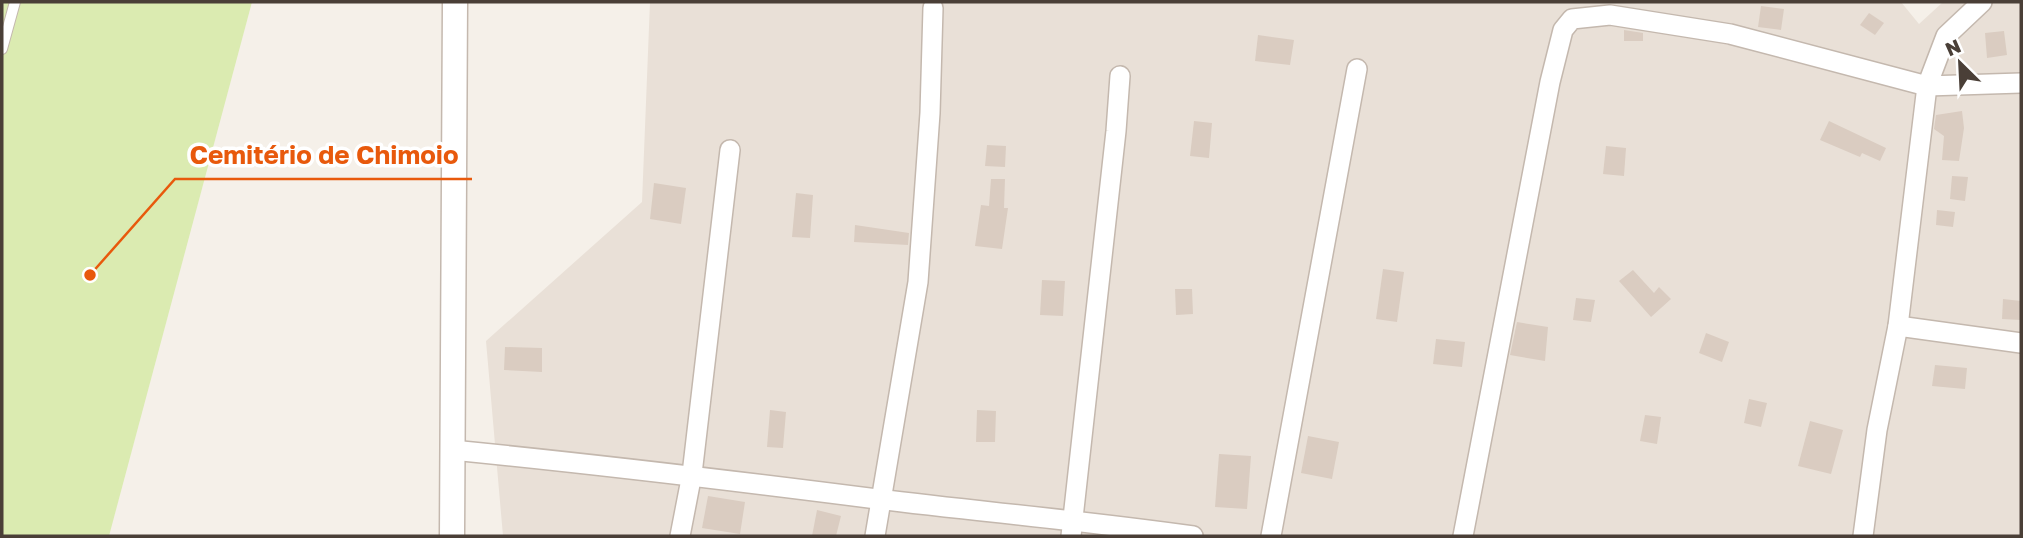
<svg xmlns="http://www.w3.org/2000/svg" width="2023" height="538" font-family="'Golos Text',sans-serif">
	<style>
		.residential { fill: #e9e0d7 }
		.green { fill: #dbebb1 }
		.building { fill: #daccc1 }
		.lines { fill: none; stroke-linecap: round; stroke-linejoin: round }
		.service-casing { stroke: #c4b8ae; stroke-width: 12 }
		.minor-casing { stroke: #c4b8ae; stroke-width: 22 }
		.tertiary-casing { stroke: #c4b8ae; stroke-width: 27 }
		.service { stroke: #fff; stroke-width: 10 }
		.minor { stroke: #fff; stroke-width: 19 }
		.tertiary { stroke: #fff; stroke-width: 24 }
		.leader { fill: none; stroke: #e8590c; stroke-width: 2.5 }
		.callout-dot { fill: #e8590c; stroke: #fff; stroke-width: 2.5 }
		.callout-label { font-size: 26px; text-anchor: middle; font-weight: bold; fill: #e8590c; stroke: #fff; stroke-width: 7; stroke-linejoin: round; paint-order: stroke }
	</style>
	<rect width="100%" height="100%" fill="#f5f0e9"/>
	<path class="residential" d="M650 2H1901L1919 24 1943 2H2021V536H503L486 341 642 202Z"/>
	<path class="green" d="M2 2H252L109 536H2Z"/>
	<g class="building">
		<path d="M1761 6 1784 9 1781 30 1758 27Z"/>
		<path d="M1869 13 1884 23 1875 35 1860 25Z"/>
		<path d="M1624 30 1643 33V41H1624Z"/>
		<path d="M2004 31 2007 55 1987 58 1985 33Z"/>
		<path d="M1258 35 1294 40 1290 65 1255 61Z"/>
		<path d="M1962 111 1964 128 1959 161 1942 160 1944 136 1934 129 1936 115Z"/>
		<path d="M1194 121 1212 123 1209 158 1190 156Z"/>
		<path d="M1829 121 1886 148 1880 161 1862 153 1860 157 1820 140Z"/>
		<path d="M987 145 1006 146 1005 167 985 166Z"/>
		<path d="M1606 146 1626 148 1624 176 1603 174Z"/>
		<path d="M1952 176 1968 177 1965 201 1950 199Z"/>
		<path d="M991 179H1005L1004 208H1008L1002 249 975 246 981 205 989 206Z"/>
		<path d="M654 183 686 188 681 224 650 219Z"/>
		<path d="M796 193 813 195 810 238 792 237Z"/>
		<path d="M1937 210 1955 212 1953 227 1936 225Z"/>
		<path d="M855 225 909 233 908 245 854 242Z"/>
		<path d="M1383 269 1404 272 1397 322 1376 319Z"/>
		<path d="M1633 270 1654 293 1659 287 1671 299 1651 317 1619 281Z"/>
		<path d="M1042 280 1065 281 1063 316 1040 315Z"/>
		<path d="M1175 289H1192L1193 314 1176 315Z"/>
		<path d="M1576 298 1595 300 1591 322 1573 320Z"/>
		<path d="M2003 299 2021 301V320L2002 319Z"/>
		<path d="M1517 322 1548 327 1545 361 1510 355Z"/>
		<path d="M1706 333 1729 342 1722 362 1699 353Z"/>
		<path d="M1436 339 1465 342 1462 367 1433 364Z"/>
		<path d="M505 347 542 348V372L504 370Z"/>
		<path d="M1935 365 1967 368 1965 389 1932 386Z"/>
		<path d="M1749 399 1767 403 1761 427 1744 423Z"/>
		<path d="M770 410 786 412 783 448 767 447Z"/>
		<path d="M977 410 996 411 995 442H976Z"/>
		<path d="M1645 415 1661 417 1657 444 1640 441Z"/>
		<path d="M1810 421 1843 430 1831 474 1798 466Z"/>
		<path d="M1308 436 1339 442 1332 479 1301 473Z"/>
		<path d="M1219 454 1251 456 1247 509 1215 507Z"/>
		<path d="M708 496 745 502 740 534 702 528Z"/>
		<path d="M817 510 841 516 836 536H812Z"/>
	</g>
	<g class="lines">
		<defs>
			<path id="service" d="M2 49 15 2"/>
			<g id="minor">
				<path d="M1898 326 2021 343"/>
				<path d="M452 450C594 464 736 481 877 499 983 512 1088 521 1193 536"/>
				<path d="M680 536 692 474 730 150"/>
				<path d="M875 536 918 282 930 113 933 8"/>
				<path d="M1071 536 1116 131 1120 76"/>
				<path d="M1271 536 1357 69"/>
				<path d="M1463 536 1550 82 1563 30 1572 19 1610 15 1730 34 1927 86 2021 83"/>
				<path d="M1863 536 1877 430 1898 326 1927 86 1946 36 1982 2"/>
			</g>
			<path id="tertiary" d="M452 536 455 2"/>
		</defs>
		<use href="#service" class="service-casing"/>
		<use href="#minor" class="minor-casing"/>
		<use href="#tertiary" class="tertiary-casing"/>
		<use href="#service" class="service"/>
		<use href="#minor" class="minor"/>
		<use href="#tertiary" class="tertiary"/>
	</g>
	<path class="leader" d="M90 275L175 179H472"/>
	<circle class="callout-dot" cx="90" cy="275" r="7"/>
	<g class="callout-label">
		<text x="324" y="164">Cemitério de Chimoio</text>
	</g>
	<rect width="2023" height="538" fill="none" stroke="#4a3f37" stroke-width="7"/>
	<g transform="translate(1960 63) rotate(336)" stroke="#ffffff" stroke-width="5" paint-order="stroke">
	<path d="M0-5L12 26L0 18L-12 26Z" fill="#4a3f37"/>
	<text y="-10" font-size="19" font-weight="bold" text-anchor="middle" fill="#4a3f37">N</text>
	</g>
</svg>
